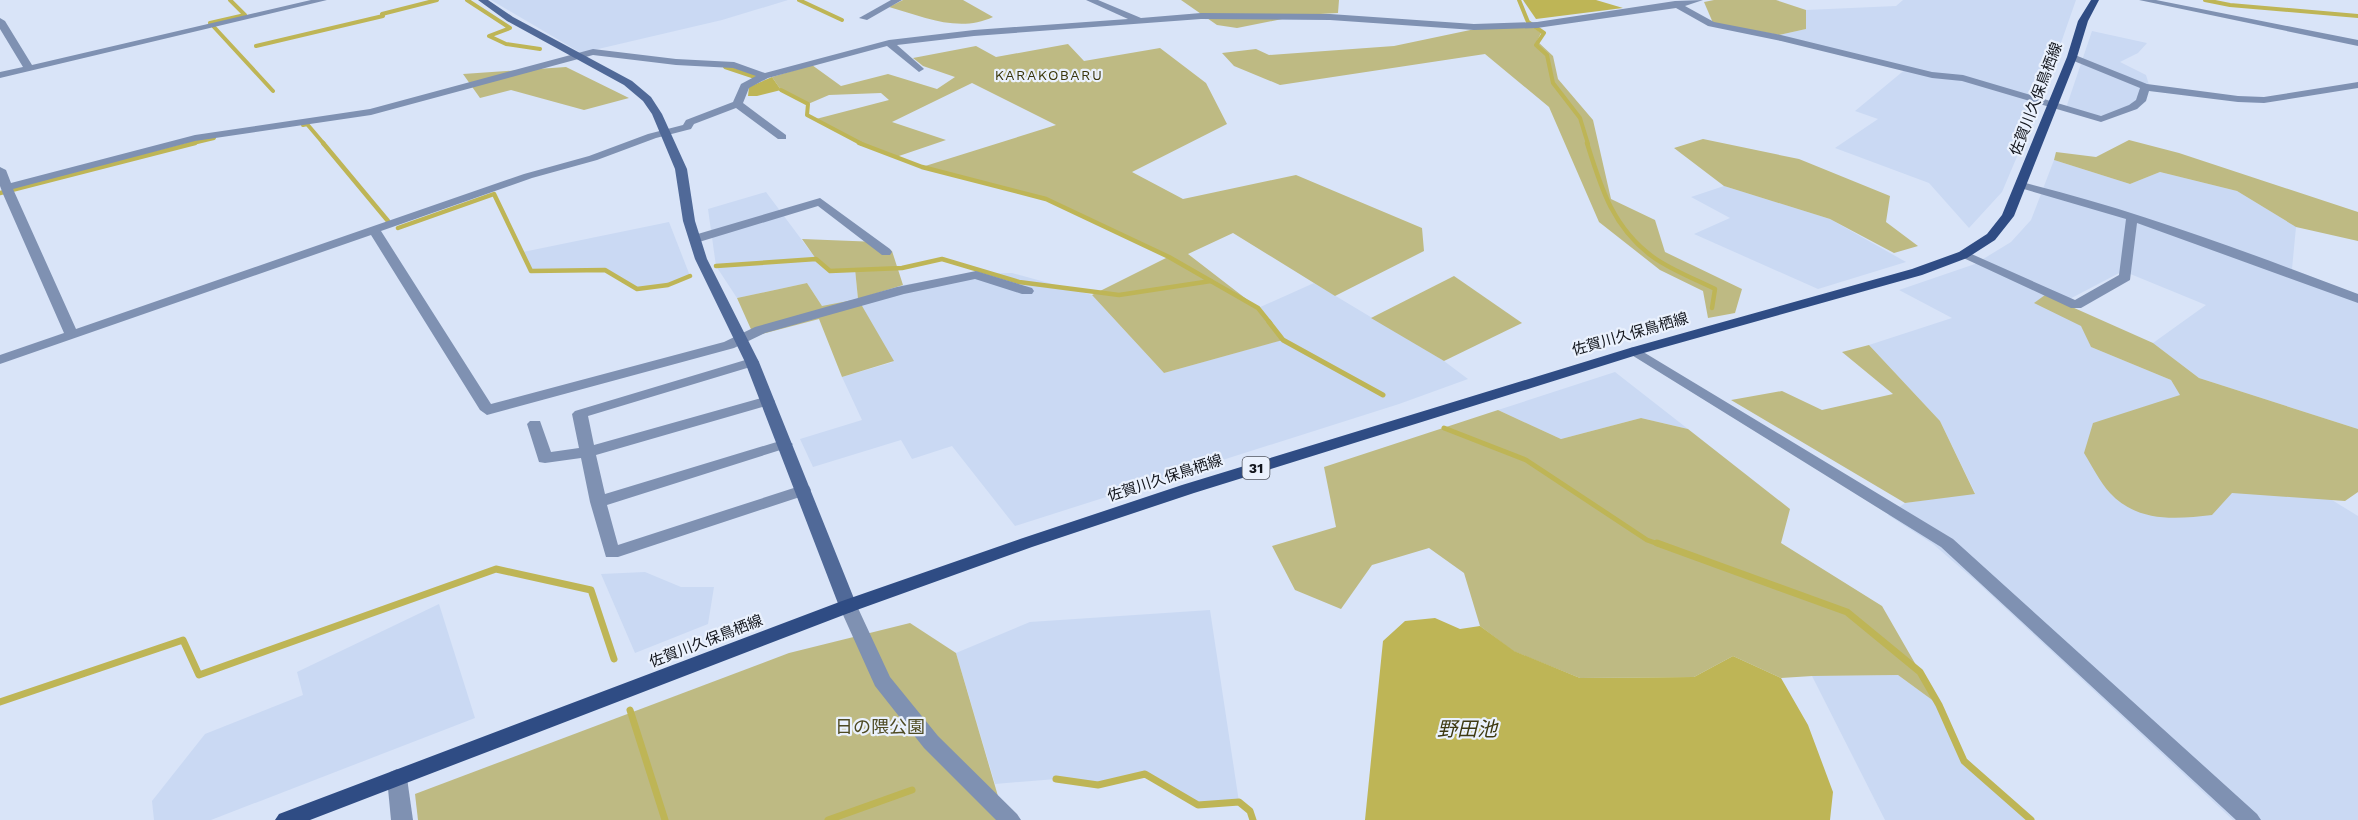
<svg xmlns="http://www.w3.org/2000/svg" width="2358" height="820" font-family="'Work Sans','Noto Sans JP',sans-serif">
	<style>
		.built { fill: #cad9f3 }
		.green { fill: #beba83 }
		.water { fill: #beb556 }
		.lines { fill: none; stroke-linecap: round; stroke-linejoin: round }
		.stream-far3 { stroke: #beb556; stroke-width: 4 }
		.stream-far2 { stroke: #beb556; stroke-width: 4.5 }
		.stream-far1 { stroke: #beb556; stroke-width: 5 }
		.stream { stroke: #beb556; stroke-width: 7 }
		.street { fill: #7f91b2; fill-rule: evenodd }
		.secondary { fill: #506998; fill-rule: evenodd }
		.primary { fill: #2f4c84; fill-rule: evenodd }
		.labels { text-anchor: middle; stroke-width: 4.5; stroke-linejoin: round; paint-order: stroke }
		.far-neighbourhood-label { font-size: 14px; letter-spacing: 1.5px; fill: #383409; stroke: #eaf1fd }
		.shield { fill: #eaf1fd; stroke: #535760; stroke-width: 1.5 }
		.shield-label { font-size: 14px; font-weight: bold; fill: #12151c }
		.street-label { font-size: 15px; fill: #12151c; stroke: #eaf1fd }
		.near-park-label { font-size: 18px; fill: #4f4b23; stroke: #eaf1fd }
		.near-water-label { font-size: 20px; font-style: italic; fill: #3e3a12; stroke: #eaf1fd }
	</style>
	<rect width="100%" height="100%" fill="#d9e4f8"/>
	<g class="built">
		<path d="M491 0H788L722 20 581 53Z"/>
		<path d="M1903 0H2076L2041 100 2002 192 1969 228 1929 183 1835 148 1878 119 1855 111 1907 68 1779 35 1806 29V10L1896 6Z"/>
		<path d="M2092 31 2147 43 2138 53 2120 62 2146 75 2149 85 2138 109 2100 116 2066 108Z"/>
		<path d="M2054 160 2130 184 2160 172 2237 191 2296 227 2292 269 2358 295V429L2199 378 2153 343 2206 305 2123 271 2062 303 2082 326 2091 347 2171 380 2181 396 2270 462 2358 516V820H2233L1977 582 1933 544 1888 515 1905 503 1975 493 1940 421 1869 345 1952 318 1899 290 1975 264 2011 242 2031 220Z"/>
		<path d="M1724 186 1830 219 1906 262 1818 289 1694 234 1730 218 1691 197Z"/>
		<path d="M766 192 816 259 830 271 855 269 858 299 903 285 972 274 1012 273 1092 295 1164 373 1282 340 1258 308 1314 283 1444 361 1468 379 1399 404 1015 526 952 446 912 459 901 440 813 467 800 439 862 420 842 377 893 362 822 306 807 283 737 298 716 266 708 209Z"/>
		<path d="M669 222 690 276 668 285 637 289 605 270 531 271 523 252Z"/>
		<path d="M1615 372 1688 429 1641 418 1561 439 1498 410Z"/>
		<path d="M645 572 681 587H714L708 624 635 653 601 574Z"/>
		<path d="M439 604 475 718 211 820H154L152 801 205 734 303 695 297 672Z"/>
		<path d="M1210 610 1239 802 1198 805 1145 774 1098 785 1056 779 995 784 956 653 1030 622Z"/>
		<path d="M1898 675 1939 705 1964 761 2031 820H1885L1812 676Z"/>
	</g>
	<g class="green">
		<path d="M903 0H963L993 17C959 33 924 17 889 7Z"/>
		<path d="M1181 0H1339L1338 13 1302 15 1237 28 1217 25Z"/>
		<path d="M1714 0H1776L1806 10V29L1779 35 1713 23 1704 2Z"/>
		<path d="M1532 27 1541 33 1537 41 1553 56 1558 79 1593 120 1611 199 1655 220 1665 252 1742 289 1735 313 1708 318 1703 291 1660 270 1599 222 1549 107 1485 54 1280 85 1234 66 1222 53 1256 49 1269 55 1394 46 1475 29Z"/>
		<path d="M1068 44 1084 61 1160 48 1206 83 1227 124 1132 172 1183 199 1296 175 1422 228 1424 251 1335 296 1233 233 1188 254 1258 308 1283 340 1164 373 1092 295 1168 257 1046 199 922 167 1056 125 972 83 892 122 946 140 896 157 867 147 816 119 889 100 881 93 829 95 808 104 781 90 772 77 812 65 841 86 888 74 937 89 955 77 923 66 913 58 976 46 996 57Z"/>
		<path d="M566 67 629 98 584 110 511 90 480 98 463 74Z"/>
		<path d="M1703 139 1799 159 1890 196 1886 222 1918 246 1894 253 1830 219 1724 186 1674 148Z"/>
		<path d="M2129 140 2179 153 2358 212V241L2296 227 2237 191 2160 172 2130 184 2054 160 2056 152 2096 157Z"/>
		<path d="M802 239 878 242 892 251 903 285 858 299 894 361 842 377 819 319 754 336 737 298 807 283 822 306 858 299 855 269 830 271 816 259Z"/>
		<path d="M1454 276 1522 323 1444 361 1371 318Z"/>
		<path d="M2045 295 2153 343 2199 378 2358 429V492L2345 501 2232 493 2212 515C2176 519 2138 523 2110 493 2100 482 2092 466 2084 453L2093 423 2180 395 2171 380 2091 347 2081 326 2034 303Z"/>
		<path d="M1869 345 1940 421 1975 494 1905 503 1731 400 1782 391 1822 410 1893 394 1842 352Z"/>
		<path d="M1498 410 1561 439 1641 418 1688 429 1790 509 1781 543 1882 606 1939 705 1898 675 1812 676 1781 678 1733 656 1694 677 1580 678 1513 651 1480 626 1464 573 1429 548 1372 565 1341 609 1295 590 1272 546 1336 527 1324 467Z"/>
		<path d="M910 623 956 653 1005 820H418L415 794 789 653Z"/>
	</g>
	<g class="water">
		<path d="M1523 0H1596L1623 8 1536 19Z"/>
		<path d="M772 77 781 90 757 96H748L749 87Z"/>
		<path d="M1435 618 1460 629 1480 626 1514 651 1580 678 1694 677 1733 656 1781 678 1808 725 1833 792 1830 820H1365L1383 641 1405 621Z"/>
	</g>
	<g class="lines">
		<g class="stream-far3">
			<path d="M467 0 510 28 489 36 506 44 540 49"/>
			<path d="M799 0 842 20"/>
			<path d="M1519 0 1528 22 1544 33 1536 45 1547 55 1553 83 1580 118 1588 144"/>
			<path d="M2205 0 2230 5 2358 16"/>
			<path d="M210 23 245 15 230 0"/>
			<path d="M214 27 273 91"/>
			<path d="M256 46 383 16 382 14 437 0"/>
			<path d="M725 67 755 77"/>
			<path d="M781 90 808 104 807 115 862 144"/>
			<path d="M303 125 307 124 324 144"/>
			<path d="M189 144 214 138"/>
		</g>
		<g class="stream-far2">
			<path d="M323 143 388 221"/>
			<path d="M859 143 922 167 1046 199 1169 257 1258 308 1270 323"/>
			<path d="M1587 143C1601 188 1613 228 1653 257 1671 270 1695 279 1715 289L1712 308"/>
			<path d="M0 193 195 143"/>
			<path d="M398 228 494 194 531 271 605 270 637 289 668 285 690 276"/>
			<path d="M716 266 816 259 830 271 902 268 942 259 1019 282 1119 295 1211 281"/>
		</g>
		<g class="stream-far1">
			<path d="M1269 322 1283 340 1383 395"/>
			<path d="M1444 428 1526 460 1647 540 1661 545"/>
		</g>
		<g class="stream">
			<path d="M1657 543 1847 612 1920 672 1939 705 1964 761 2031 820"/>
			<path d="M0 702 183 640 199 675 496 569 591 590 614 659"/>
			<path d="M630 710 665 820"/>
			<path d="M1056 779 1098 785 1145 774 1198 805 1239 802 1250 811 1253 820"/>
			<path d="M828 820 912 790"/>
		</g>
		<g class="street">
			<path d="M311 0H327L0 78V72L23 67 0 29V18L5 21 32 65Z"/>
			<path d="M891 0H902L867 20 859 18Z"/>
			<path d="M1086 0H1098L1141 18 1201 13 1330 14 1474 24 1537 22 1675 1 1703 0 1685 6 1714 22 1781 35 1932 72 1963 75 2101 116 2129 105 2136 100 2140 88 2069 59V55H2075L2147 84 2238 96 2264 97 2358 82V88L2264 103 2238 102 2149 91 2146 101 2137 109 2101 122 1962 81 1932 78 1781 41 1708 26 1676 8 1537 28 1474 30 1330 20 1201 19 974 36 897 45 922 67 924 69 919 72 887 46 768 78 749 88 743 103 786 135V139H778L736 108 694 124 691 129 656 138 597 160 532 178 381 231 491 404 724 342 755 327 897 287 976 271 1032 288 1034 291 1032 294H1022L975 279 904 294 765 333 734 348 487 415 480 410 371 235 0 364V355L64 333 3 194 0 186V167L6 170 11 183 195 135 370 109 593 49 676 59 734 62 765 73 889 40 974 30 1128 19ZM593 55 676 65 733 68 756 76 741 84 733 102 686 120 683 125 648 134 589 156 524 174 76 329 13 189 195 141 371 115Z"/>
			<path d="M2139 0H2156L2358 40V46Z"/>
			<path d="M2021 182C2136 210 2247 252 2358 294V303L2137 223 2130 280 2081 308H2071L1957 255 1959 252H1967L2075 300 2119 275 2126 219 2017 187V183Z"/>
			<path d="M820 198 890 249 892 252 890 255H882L818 206 699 242H691L689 239 691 236Z"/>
			<path d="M1635 347 1953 539 2257 814 2261 820H2236L1941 547 1630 354 1628 351 1630 348Z"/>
			<path d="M752 358 757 359 759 362 757 365 588 416 594 445 768 396 775 401 773 404 596 455 605 494 780 441 785 439 793 444 790 447 607 505 618 545 803 485 809 486 811 490 809 494 618 557H606L590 502 581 458 545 463 539 462 527 424 530 421H540L551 452 579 448 572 414 575 411Z"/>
			<path d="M848 599 854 601 857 606 890 677 938 736 1017 814 1021 820H996L924 748 875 686 839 606 842 601Z"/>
			<path d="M397 769 404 772 407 778 413 820H391L387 778 390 772Z"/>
		</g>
		<path class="secondary" d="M478 0H488L513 17 632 81 651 97 662 114 687 169 695 221 707 259 759 362 857 606 854 611 848 613 842 611 839 606 745 362 695 259 683 221 675 169 652 114 643 101 624 85 507 21Z"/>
		<path class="primary" d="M2091 0H2099L2088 21 2077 57 2014 216 1995 240 1967 258 1922 275 1640 354 1194 493 1032 547 854 611 310 820H275L279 814 842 601 1020 539 1182 485 1630 348 1912 269 1959 252 1987 234 2002 215 2067 57 2078 21Z"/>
	</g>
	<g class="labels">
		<g class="far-neighbourhood-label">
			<text x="1049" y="80">KARAKOBARU</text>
		</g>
		<rect class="shield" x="1242.5" y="457" width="27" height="22" rx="4.5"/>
		<g class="shield-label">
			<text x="1256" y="473">31</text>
		</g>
		<g class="street-label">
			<text transform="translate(2036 99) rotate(-69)" y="5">佐賀川久保鳥栖線</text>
			<text transform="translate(1630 334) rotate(-16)" y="5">佐賀川久保鳥栖線</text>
			<text transform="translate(1165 478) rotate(-18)" y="5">佐賀川久保鳥栖線</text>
			<text transform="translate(706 641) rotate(-21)" y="5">佐賀川久保鳥栖線</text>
		</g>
		<g class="near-park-label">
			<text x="880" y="733">日の隈公園</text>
		</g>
		<g class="near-water-label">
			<text x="1467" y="736">野田池</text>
		</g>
	</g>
</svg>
